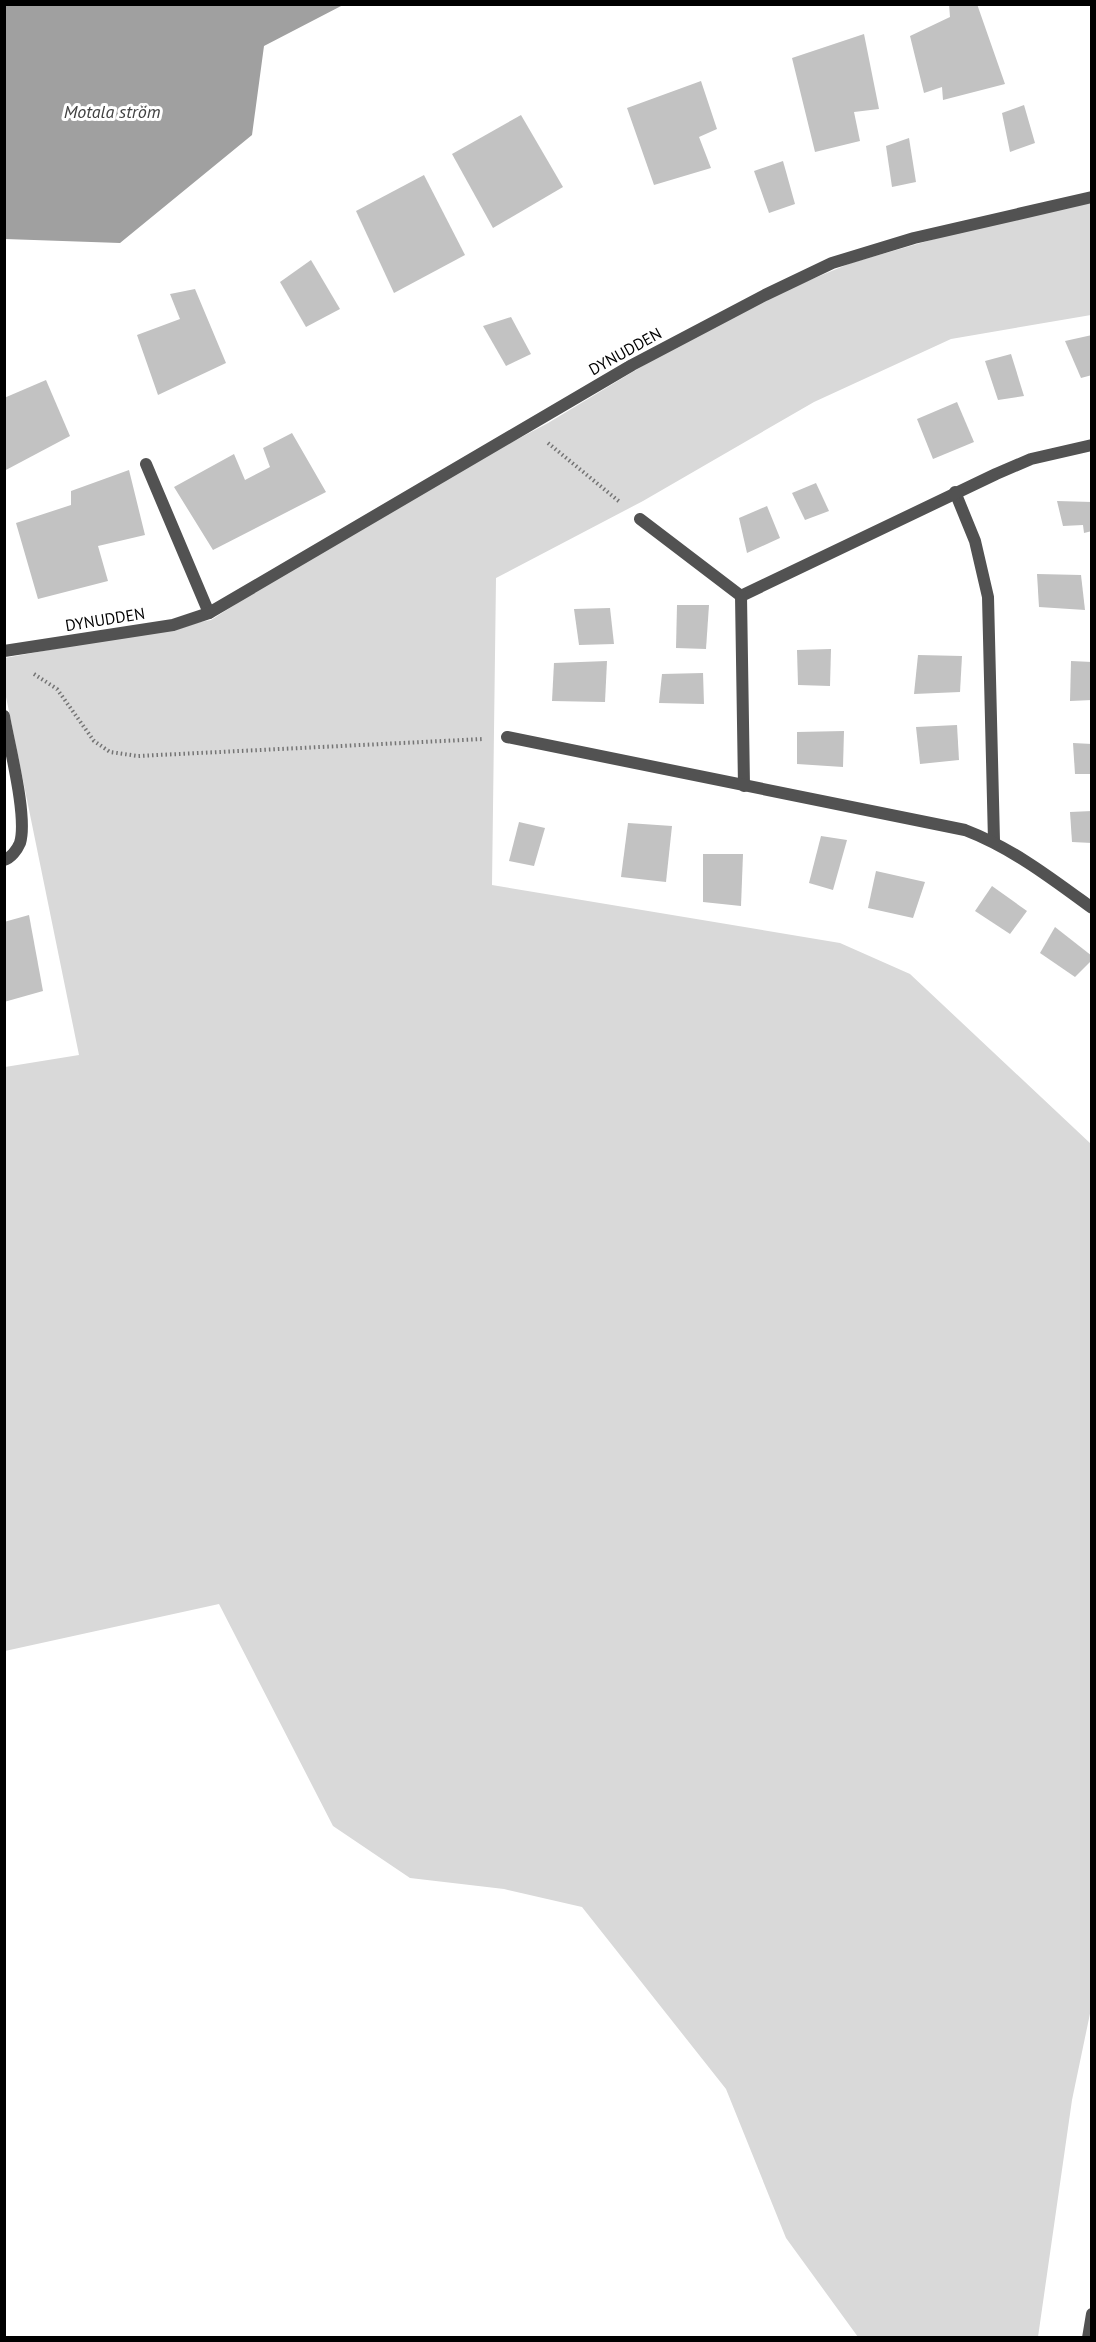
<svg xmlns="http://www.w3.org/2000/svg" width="1096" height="2342" font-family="'PT Sans',sans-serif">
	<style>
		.green { fill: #d9d9d9 }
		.water { fill: #a0a0a0 }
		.building { fill: #c2c2c2 }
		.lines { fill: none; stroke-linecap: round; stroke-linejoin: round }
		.path { stroke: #747474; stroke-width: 4; stroke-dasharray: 1.5 3; stroke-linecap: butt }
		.lane { stroke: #525252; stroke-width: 12 }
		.street { stroke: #525252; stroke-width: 12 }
		.labels { text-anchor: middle; stroke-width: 6; stroke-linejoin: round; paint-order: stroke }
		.street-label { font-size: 16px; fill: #000; stroke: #fff }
		.water-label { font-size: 18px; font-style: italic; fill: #414141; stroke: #fff }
	</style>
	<rect width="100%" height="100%" fill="#fff"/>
	<path class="green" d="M1091 194V315L951 339 814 402 643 501 496 578 492 885 840 943 910 974 1091 1144 1092 2004 1072 2100 1038 2337H858L786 2238 726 2089 582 1907 504 1889 410 1878 333 1826 219 1604 5 1651V1067L79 1055 5 692V658L211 620 378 513 548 423 732 312 851 263Z"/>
	<path class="water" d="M5 4H343V5L264 46 252 135 120 243 5 239Z"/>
	<g class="building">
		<path d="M949 4H977L1005 84 943 100 942 87 924 93 910 36 950 17Z"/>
		<path d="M864 34 879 109 854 112 860 141 815 152 792 58Z"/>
		<path d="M701 81 717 129 699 137 711 168 654 185 627 108Z"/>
		<path d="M1024 105 1035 143 1010 152 1002 113Z"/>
		<path d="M521 115 563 187 493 228 452 154Z"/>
		<path d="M909 138 916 182 892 187 886 146Z"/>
		<path d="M783 161 795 204 769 213 754 171Z"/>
		<path d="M424 175 465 255 394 293 356 211Z"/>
		<path d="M311 260 340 309 306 327 280 282Z"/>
		<path d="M195 289 226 363 158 395 137 335 180 319 170 294Z"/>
		<path d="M511 317 531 354 506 366 483 326Z"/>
		<path d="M1092 335V375L1081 378 1065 341Z"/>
		<path d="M1011 354 1024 396 998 400 985 361Z"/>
		<path d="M46 380 70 436 4 471V398Z"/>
		<path d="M957 402 974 442 933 459 917 419Z"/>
		<path d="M292 433 326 492 213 550 174 487 234 454 245 480 270 467 263 448Z"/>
		<path d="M129 470 145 535 98 546 108 581 38 599 16 523 71 505V491Z"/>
		<path d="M816 483 829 511 805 520 792 493Z"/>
		<path d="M1057 501 1092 502V531L1084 533 1083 525 1063 526Z"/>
		<path d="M767 506 780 538 747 553 739 518Z"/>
		<path d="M1037 574 1081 575 1085 610 1039 607Z"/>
		<path d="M677 605H709L706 649 676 648Z"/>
		<path d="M610 608 614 644 579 645 574 609Z"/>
		<path d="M831 649 830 686 798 685 797 650Z"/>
		<path d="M918 655 962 656 960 692 914 694Z"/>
		<path d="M607 661 605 702 552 701 554 663Z"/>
		<path d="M1071 661 1092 662V700L1070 701Z"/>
		<path d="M703 673 704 704 659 703 662 674Z"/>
		<path d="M957 725 959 760 920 764 916 727Z"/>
		<path d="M844 731 843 767 797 764V732Z"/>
		<path d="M1073 743 1092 744V774H1075Z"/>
		<path d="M1092 811V843L1072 842 1070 812Z"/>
		<path d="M519 822 545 828 534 866 509 861Z"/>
		<path d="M628 823 672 826 666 882 621 877Z"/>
		<path d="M821 836 847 840 833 890 809 883Z"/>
		<path d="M703 854H743L741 906 703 902Z"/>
		<path d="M876 871 925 882 913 918 868 908Z"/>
		<path d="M992 886 1027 911 1010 934 975 911Z"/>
		<path d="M29 915 43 991 4 1002V922Z"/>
		<path d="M1055 927 1092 956V960L1075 977 1040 953Z"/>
	</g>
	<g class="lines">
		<g class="path">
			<path d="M548 443 621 503"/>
			<path d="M34 674 57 689 94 741 110 752 138 756 483 739"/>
		</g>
		<g class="lane">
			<path d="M955 492 975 541 988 597 994 841"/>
			<path d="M640 519 741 596 996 474 1031 459 1092 445"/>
			<path d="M741 596 744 786"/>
			<path d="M507 737 965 830C1012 848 1051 878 1092 908"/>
		</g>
		<g class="street">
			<path d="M146 464 209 613"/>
			<path d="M4 651 173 625 209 613 632 365 765 295 832 263 914 238 1092 197"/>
			<path d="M4 716C9 745 28 817 20 843 17 850 11 858 4 860"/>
			<path d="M1088 2338 1092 2314"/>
		</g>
	</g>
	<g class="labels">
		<g class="street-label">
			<text transform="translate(625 351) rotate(-29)" y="6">DYNUDDEN</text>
			<text transform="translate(105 619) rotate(-9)" y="6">DYNUDDEN</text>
		</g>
		<g class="water-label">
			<text x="112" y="118">Motala ström</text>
		</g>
	</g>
	<rect width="1096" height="2342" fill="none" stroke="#000000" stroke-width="12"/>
</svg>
